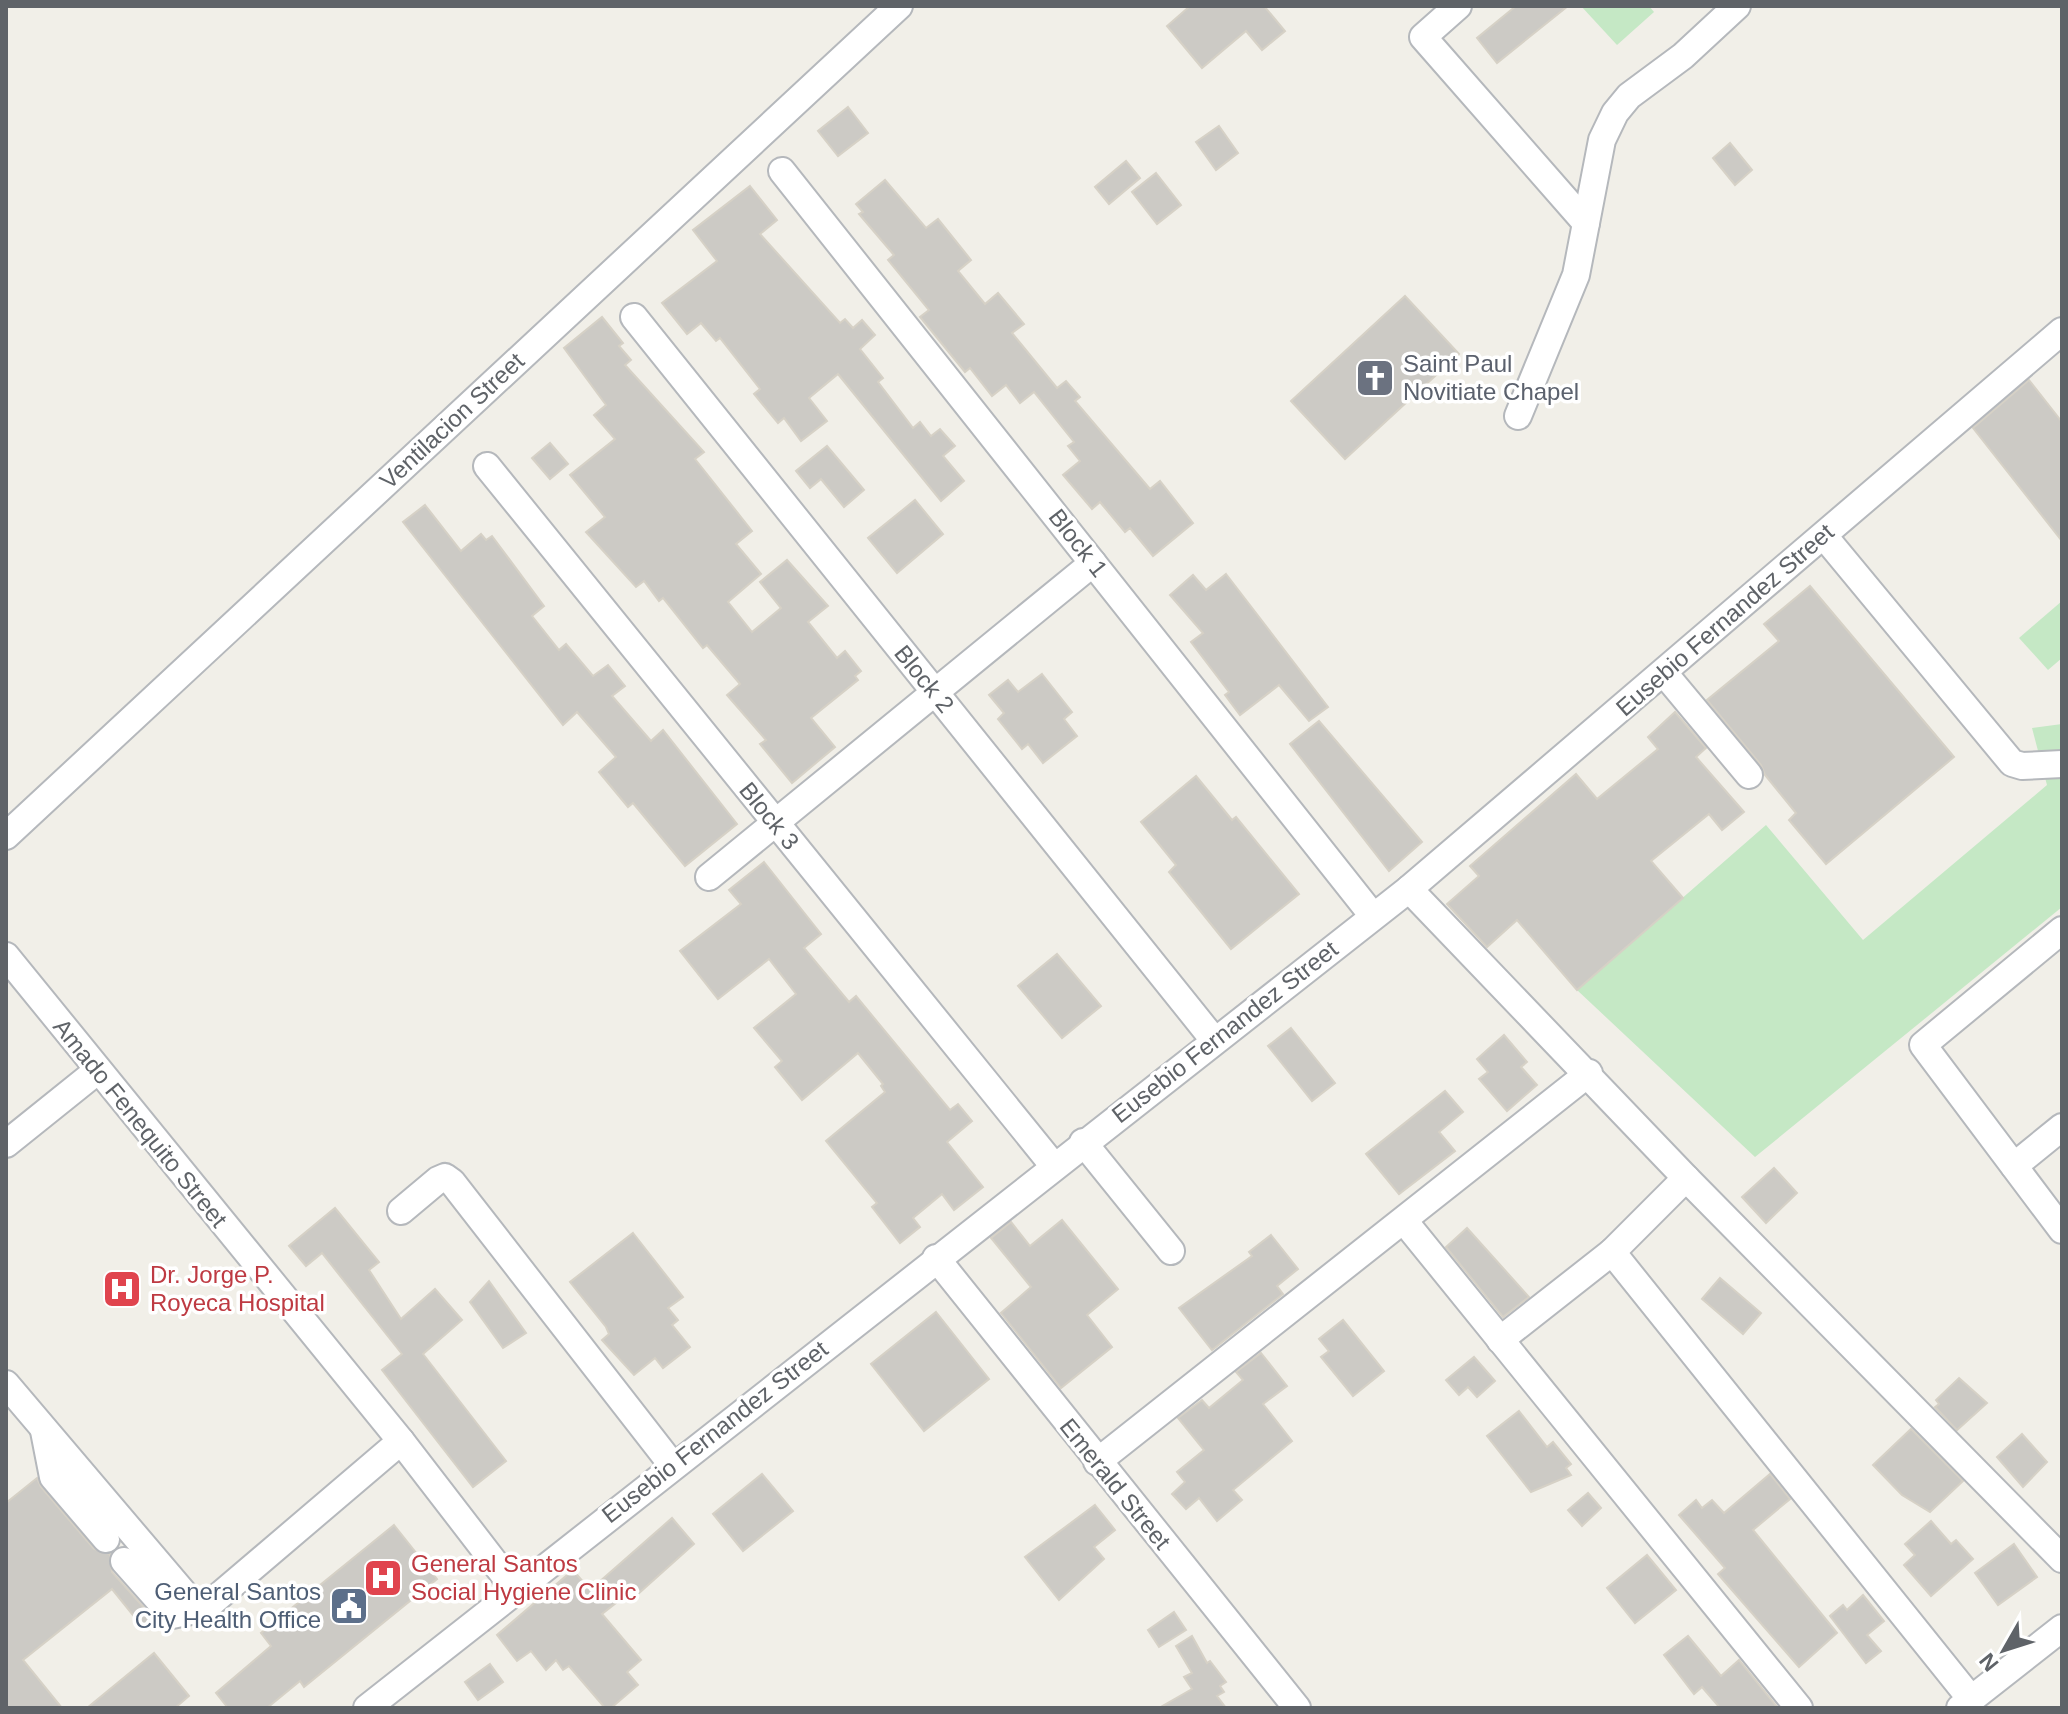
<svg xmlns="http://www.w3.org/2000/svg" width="2068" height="1714" font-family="Arial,sans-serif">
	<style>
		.green { fill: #c5e8c5 }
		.building { fill: #cccac5; stroke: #d6d1c6; stroke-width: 2 }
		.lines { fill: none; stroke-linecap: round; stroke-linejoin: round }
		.minor-casing { stroke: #b5b8bc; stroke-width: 30 }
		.minor { stroke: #fff; stroke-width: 26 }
		.labels { text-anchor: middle; stroke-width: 7; stroke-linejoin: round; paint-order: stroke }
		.worship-label { font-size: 24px; fill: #5b616d; stroke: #fff; text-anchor: start }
		.street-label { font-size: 24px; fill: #5f6368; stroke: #fff }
		.health-label { font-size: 24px; fill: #be3a42; stroke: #fff; text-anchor: start }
		.service-label { font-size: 24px; fill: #4e5e75; stroke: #fff; text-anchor: end }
	</style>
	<rect width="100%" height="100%" fill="#f1efe8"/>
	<g class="green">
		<path d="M1581 6H1649L1654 12 1617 45Z"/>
		<path d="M2062 601V658L2048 670 2019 638Z"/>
		<path d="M2062 724V907L1755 1157 1577 990 1766 825 1863 940 2047 785 2032 728Z"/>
	</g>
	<g class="building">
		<path d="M1190 6H1264L1285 31 1262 50 1246 31 1202 68 1167 26Z"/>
		<path d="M1516 6H1568L1497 63 1477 38Z"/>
		<path d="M848 107 868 133 838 156 818 131Z"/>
		<path d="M1219 126 1238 153 1216 170 1196 142Z"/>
		<path d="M1730 143 1752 170 1735 185 1713 158Z"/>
		<path d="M1126 161 1140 178 1109 204 1095 187Z"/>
		<path d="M1156 173 1181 205 1157 224 1132 192Z"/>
		<path d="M885 180 926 228 938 219 971 260 958 271 985 304 998 293 1024 324 1012 333 1057 388 1066 381 1080 397 1075 401 1150 489 1160 481 1193 523 1153 556 1130 528 1125 532 1100 502 1092 509 1063 475 1080 461 1068 446 1074 442 1034 392 1020 403 1006 385 992 396 970 368 965 372 920 317 929 310 888 260 894 255 859 214 863 212 856 204Z"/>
		<path d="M750 186 777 220 760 234 840 323 845 319 853 328 862 320 875 335 860 349 883 378 878 382 913 428 920 422 931 436 940 429 955 446 943 456 964 481 941 501 838 374 809 398 827 421 801 441 784 418 778 423 754 394 760 389 720 338 716 341 701 323 687 334 662 303 717 261 693 230Z"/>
		<path d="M1405 296 1459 354 1345 459 1291 401Z"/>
		<path d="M602 317 623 343 619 346 631 360 625 365 704 452 695 459 752 531 736 544 761 574 728 602 752 632 781 608 760 582 787 560 828 606 808 622 837 658 845 651 861 671 855 676 858 680 811 718 835 747 792 783 760 744 766 740 727 695 740 684 707 645 703 648 663 598 659 601 644 581 636 587 586 532 605 517 570 475 615 439 594 415 606 405 564 348Z"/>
		<path d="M2029 380 2062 422V541L1973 428Z"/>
		<path d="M550 443 568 464 550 479 532 458Z"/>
		<path d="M827 446 864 490 844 507 821 479 810 488 796 471Z"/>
		<path d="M915 500 943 534 897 573 868 538Z"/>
		<path d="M425 505 461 551 481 534 486 540 492 536 544 606 532 616 559 650 566 644 593 676 608 665 625 686 612 696 651 741 663 730 737 824 685 866 633 803 628 807 599 772 616 757 577 712 563 725 403 522Z"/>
		<path d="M1226 574 1328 707 1309 721 1279 685 1240 715 1225 695 1229 692 1191 642 1203 633 1170 595 1193 575 1206 590Z"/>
		<path d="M1810 586 1954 757 1826 864 1789 820 1796 813 1765 775 1761 765 1707 700 1779 641 1764 624Z"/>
		<path d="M1042 674 1072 712 1064 719 1077 736 1043 763 1028 744 1022 749 998 719 1004 713 989 695 1008 680 1018 692Z"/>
		<path d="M1675 712 1706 748 1696 757 1744 812 1722 830 1709 814 1651 861 1683 898 1577 990 1517 920 1487 947 1447 904 1479 876 1470 866 1576 774 1597 799 1658 749 1648 737Z"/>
		<path d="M1319 721 1422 842 1389 871 1290 744Z"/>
		<path d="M1196 776 1232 820 1236 817 1299 894 1231 949 1169 872 1176 865 1141 822Z"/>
		<path d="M764 862 821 934 804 948 849 1002 856 996 950 1110 958 1104 972 1121 947 1142 983 1187 954 1210 942 1194 913 1218 920 1227 900 1243 872 1207 877 1203 826 1141 885 1092 881 1086 883 1084 858 1053 802 1100 775 1067 782 1061 754 1028 796 994 769 959 718 999 680 951 741 904 729 890Z"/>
		<path d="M1057 954 1101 1006 1062 1038 1018 986Z"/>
		<path d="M1291 1028 1335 1083 1312 1101 1268 1046Z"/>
		<path d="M1504 1035 1527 1062 1521 1067 1537 1085 1507 1111 1479 1079 1488 1072 1477 1059Z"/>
		<path d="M1445 1091 1463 1112 1439 1132 1455 1151 1399 1194 1366 1154Z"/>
		<path d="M1774 1168 1797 1193 1766 1223 1742 1197Z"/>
		<path d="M335 1208 379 1262 369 1270 401 1319 435 1289 462 1320 423 1354 506 1461 473 1487 382 1370 402 1354 322 1253 306 1266 289 1246Z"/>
		<path d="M1062 1220 1118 1289 1087 1315 1112 1347 1061 1388 1001 1313 1031 1287 991 1238 1011 1222 1030 1246Z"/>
		<path d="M1467 1228 1529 1297 1503 1317 1446 1247Z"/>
		<path d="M633 1233 683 1297 668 1308 678 1320 672 1325 690 1347 663 1368 655 1358 634 1375 602 1340 609 1334 606 1327 570 1282Z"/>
		<path d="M1271 1235 1298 1269 1277 1286 1283 1294 1212 1350 1179 1308 1252 1256 1249 1252Z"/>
		<path d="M1720 1278 1761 1313 1743 1334 1702 1299Z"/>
		<path d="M489 1281 526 1333 503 1348 470 1302Z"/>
		<path d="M936 1312 989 1379 924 1431 871 1364Z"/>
		<path d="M1343 1320 1384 1371 1353 1396 1321 1357 1329 1351 1319 1339Z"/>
		<path d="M1261 1353 1287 1386 1263 1404 1292 1441 1233 1490 1242 1500 1217 1521 1199 1498 1186 1509 1172 1494 1185 1482 1177 1472 1204 1450 1178 1418 1202 1400 1209 1408 1243 1380 1236 1372Z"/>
		<path d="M1474 1357 1495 1381 1477 1397 1468 1387 1459 1395 1446 1380Z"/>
		<path d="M1959 1378 1987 1403 1957 1430 1935 1407 1939 1404 1936 1400Z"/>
		<path d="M1519 1411 1547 1447 1553 1442 1571 1464 1566 1468 1571 1475 1531 1492 1487 1436Z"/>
		<path d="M1911 1429 1963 1481 1930 1512 1902 1495 1873 1465Z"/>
		<path d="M2022 1434 2047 1462 2023 1487 1997 1457Z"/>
		<path d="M762 1474 793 1511 743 1551 713 1514Z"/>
		<path d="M1770 1474 1790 1499 1753 1530 1837 1633 1799 1667 1718 1574 1725 1568 1679 1515 1696 1500 1702 1508 1712 1500 1724 1513Z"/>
		<path d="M37 1478 41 1487 94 1549 110 1554 112 1572 156 1621 145 1630 112 1589 23 1660 62 1708H6V1503Z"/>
		<path d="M1588 1493 1601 1508 1582 1526 1568 1510Z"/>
		<path d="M1095 1505 1115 1530 1094 1547 1104 1559 1059 1600 1025 1557Z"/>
		<path d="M672 1518 694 1544 638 1594 634 1589 602 1614 641 1660 627 1672 638 1685 611 1708H605L569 1666 563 1670 556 1660 546 1670 531 1651 517 1661 497 1635 573 1570 590 1590Z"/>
		<path d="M1931 1521 1951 1544 1956 1540 1973 1559 1931 1596 1904 1565 1915 1555 1905 1544Z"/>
		<path d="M394 1525 437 1579 304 1687 300 1681 267 1708H228L216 1693 271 1646 261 1633Z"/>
		<path d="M2014 1544 2037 1577 1998 1605 1975 1573Z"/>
		<path d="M1647 1555 1676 1590 1635 1623 1607 1588Z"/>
		<path d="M1863 1595 1884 1621 1867 1635 1881 1651 1866 1663 1830 1616 1843 1605 1847 1610Z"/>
		<path d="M1174 1612 1186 1630 1159 1647 1148 1630Z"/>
		<path d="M1192 1636 1207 1663 1210 1661 1226 1682 1220 1686 1224 1692 1217 1696 1226 1708H1159L1192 1689 1184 1677 1192 1673 1176 1646Z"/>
		<path d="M1688 1636 1721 1676 1739 1660 1778 1708H1720L1702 1687 1694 1694 1664 1655Z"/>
		<path d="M154 1653 189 1696 175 1708H87Z"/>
		<path d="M490 1664 503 1682 478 1700 465 1682Z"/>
	</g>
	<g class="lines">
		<defs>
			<g id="minor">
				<path d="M1458 6 1423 37 1586 223"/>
				<path d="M782 171 1373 916"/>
				<path d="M634 317 1214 1040"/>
				<path d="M1518 416 1576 275 1602 140 1615 113 1629 96 1683 56 1737 6"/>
				<path d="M487 466 1053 1165"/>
				<path d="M1824 536 2012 763 2022 766 2062 764"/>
				<path d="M1664 673 1749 775"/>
				<path d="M6 836 899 6"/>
				<path d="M709 877 1093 563"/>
				<path d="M1409 889 1686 1178 2062 1559"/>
				<path d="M2062 930 1923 1045 2062 1230"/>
				<path d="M6 956 401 1441 515 1589"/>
				<path d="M1083 1142 1171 1251"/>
				<path d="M6 1144 97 1071"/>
				<path d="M2014 1166 2062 1127"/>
				<path d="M401 1211 438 1180 445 1177 452 1182 673 1466"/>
				<path d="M1405 1222 1799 1708"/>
				<path d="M1612 1252 1971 1699"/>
				<path d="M936 1258 1297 1708"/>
				<path d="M1500 1340 1612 1252 1686 1178"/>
				<path d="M6 1384 198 1610"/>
				<path d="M44 1431 53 1477 106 1539"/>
				<path d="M1097 1462 1589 1073"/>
				<path d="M124 1561 172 1615 205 1608 401 1441"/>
				<path d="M367 1708 1409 889 2062 331"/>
				<path d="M1960 1708 2062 1628"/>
			</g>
		</defs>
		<use href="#minor" class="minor-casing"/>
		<use href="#minor" class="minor"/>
	</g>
	<defs>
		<symbol id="church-square" viewBox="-11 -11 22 22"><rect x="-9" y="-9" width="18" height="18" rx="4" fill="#6b7280" stroke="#fff"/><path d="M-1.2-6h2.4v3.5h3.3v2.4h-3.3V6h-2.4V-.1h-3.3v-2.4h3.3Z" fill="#fff"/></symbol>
		<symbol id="hospital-square" viewBox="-11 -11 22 22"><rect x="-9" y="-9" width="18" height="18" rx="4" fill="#e0444e" stroke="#fff"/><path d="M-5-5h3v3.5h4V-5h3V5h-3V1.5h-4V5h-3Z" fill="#fff"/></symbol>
		<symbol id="civic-square" viewBox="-11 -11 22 22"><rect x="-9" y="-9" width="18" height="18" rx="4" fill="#5c6f8a" stroke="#fff"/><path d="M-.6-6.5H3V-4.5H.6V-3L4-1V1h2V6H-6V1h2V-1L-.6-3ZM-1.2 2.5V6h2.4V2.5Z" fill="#fff"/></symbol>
	</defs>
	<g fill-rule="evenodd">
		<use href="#church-square" x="1353" y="356" width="44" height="44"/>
		<use href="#hospital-square" x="100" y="1267" width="44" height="44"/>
		<use href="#hospital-square" x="361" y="1556" width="44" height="44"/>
		<use href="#civic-square" x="327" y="1584" width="44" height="44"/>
	</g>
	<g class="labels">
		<g class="worship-label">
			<text x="1403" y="372">Saint Paul<tspan x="1403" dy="28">Novitiate Chapel</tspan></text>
		</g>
		<g class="street-label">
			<text transform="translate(452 421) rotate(-43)" y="8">Ventilacion Street</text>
			<text transform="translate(1078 543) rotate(52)" y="8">Block 1</text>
			<text transform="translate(1725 620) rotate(-41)" y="8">Eusebio Fernandez Street</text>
			<text transform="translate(924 679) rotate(51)" y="8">Block 2</text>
			<text transform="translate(769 816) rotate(51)" y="8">Block 3</text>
			<text transform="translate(1225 1032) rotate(-38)" y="8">Eusebio Fernandez Street</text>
			<text transform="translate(140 1123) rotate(51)" y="8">Amado Fenequito Street</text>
			<text transform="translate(715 1432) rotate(-38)" y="8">Eusebio Fernandez Street</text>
			<text transform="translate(1115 1484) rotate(51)" y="8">Emerald Street</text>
		</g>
		<g class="health-label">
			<text x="150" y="1283">Dr. Jorge P.<tspan x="150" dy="28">Royeca Hospital</tspan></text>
			<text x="411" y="1572">General Santos<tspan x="411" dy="28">Social Hygiene Clinic</tspan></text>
		</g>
		<g class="service-label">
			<text x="321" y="1600">General Santos<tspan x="321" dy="28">City Health Office</tspan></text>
		</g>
	</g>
	<rect width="2068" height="1714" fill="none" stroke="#5f6368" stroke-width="16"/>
	<g transform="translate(2004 1650) rotate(231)" stroke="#ffffff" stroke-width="6" paint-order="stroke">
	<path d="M0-6L14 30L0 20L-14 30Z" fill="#5f6368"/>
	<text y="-12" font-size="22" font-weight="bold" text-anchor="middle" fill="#5f6368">N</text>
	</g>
</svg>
